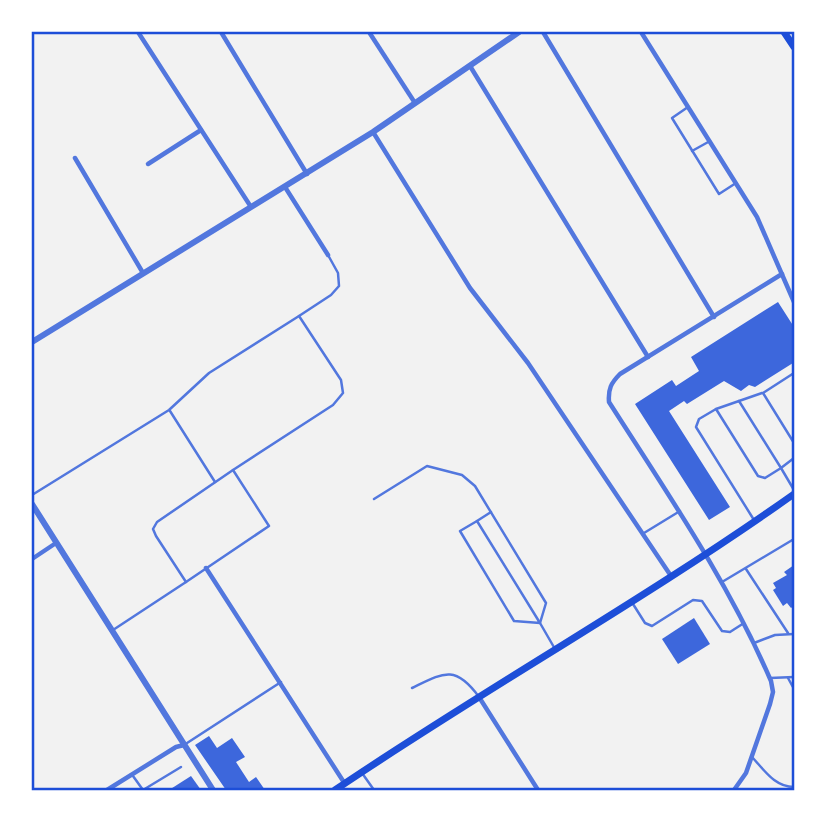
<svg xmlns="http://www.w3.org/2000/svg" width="826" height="822" font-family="'Asap Condensed',sans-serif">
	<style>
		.building { fill: #3d67dc }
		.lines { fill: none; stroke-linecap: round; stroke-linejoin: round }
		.service { stroke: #5277de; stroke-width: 2.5 }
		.minor { stroke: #5277de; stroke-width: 4.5 }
		.tertiary { stroke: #5277de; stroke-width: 6 }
		.primary { stroke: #1d4ed8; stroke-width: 7 }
		.neatline { fill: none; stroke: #1d4ed8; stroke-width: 2.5 }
	</style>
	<rect width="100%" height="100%" fill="#f2f2f2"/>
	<g class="building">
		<path d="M778 302 794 327 793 363 755 387 749 385 741 391 724 381 687 404 684 401 669 411 730 507 709 520 635 404 672 380 676 386 699 371 691 357Z"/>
		<path d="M794 565V606L791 608 787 603 783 606 773 590 776 588 773 583 787 575 784 572Z"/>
		<path d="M694 618 710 644 678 664 662 639Z"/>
		<path d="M209 736 217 748 232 738 245 757 236 762 249 782 256 777 265 790H226L195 745Z"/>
		<path d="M191 776 201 790H169Z"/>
	</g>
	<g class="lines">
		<g class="service">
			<path d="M688 107 672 118 719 194 736 183"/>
			<path d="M692 151 710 141"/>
			<path d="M794 373 763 393 794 443"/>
			<path d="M739 401 762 393"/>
			<path d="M716 409 739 401 781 468 794 458"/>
			<path d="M170 411 215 482"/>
			<path d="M32 495 169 410 209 373 299 316"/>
			<path d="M374 499 427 466 462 475 475 486 546 603 540 623"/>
			<path d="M754 520 696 427 699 419 716 409 758 476 765 478 781 468 794 490"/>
			<path d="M477 521 491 512"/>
			<path d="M644 533 680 511"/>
			<path d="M746 569 788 633"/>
			<path d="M186 582 269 526 233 470 333 405 343 393 341 380 299 316 331 295 339 286 338 273 328 255"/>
			<path d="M722 582 794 539"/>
			<path d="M633 604 645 623 652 626 693 600 702 601 722 631 730 632 744 623"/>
			<path d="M540 623 514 621 460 531 477 521 540 623 555 649"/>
			<path d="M113 630 186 582 156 536 153 529 157 522 233 470"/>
			<path d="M754 643 775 635 794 634"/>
			<path d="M770 678 794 677"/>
			<path d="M788 678 794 689"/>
			<path d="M412 688C443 673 455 664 479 697"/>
			<path d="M184 745 281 682"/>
			<path d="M752 757C765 771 775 787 794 787"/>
			<path d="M362 773 374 790"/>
			<path d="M133 776 143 790"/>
			<path d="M143 790 181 767"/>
		</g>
		<g class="minor">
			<path d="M138 32 251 207"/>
			<path d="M221 32 307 174"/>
			<path d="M369 32 415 103"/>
			<path d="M543 32 714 317"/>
			<path d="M641 32 757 217 794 302"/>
			<path d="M470 66 648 357"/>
			<path d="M373 132 470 288 528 363 671 576"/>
			<path d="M75 158 143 273"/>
			<path d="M148 164 201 130"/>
			<path d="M285 187 328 255"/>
			<path d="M32 559 56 543"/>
			<path d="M206 568 345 784"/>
			<path d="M479 697 538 790"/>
			<path d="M107 790 176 747 184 745"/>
			<path d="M734 790 746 773 770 704 773 692 771 681C728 581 667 493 609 402 608 389 611 383 620 374L782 274"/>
		</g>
		<g class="tertiary">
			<path d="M32 342 373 132 519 32"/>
			<path d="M32 504 213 790"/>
		</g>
		<g class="primary">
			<path d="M784 32 794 47"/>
			<path d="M335 790C486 688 646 599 794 494"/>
		</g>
	</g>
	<rect width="826" height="822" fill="none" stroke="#ffffff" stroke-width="66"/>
	<rect x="33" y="33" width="760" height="756" class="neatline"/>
</svg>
